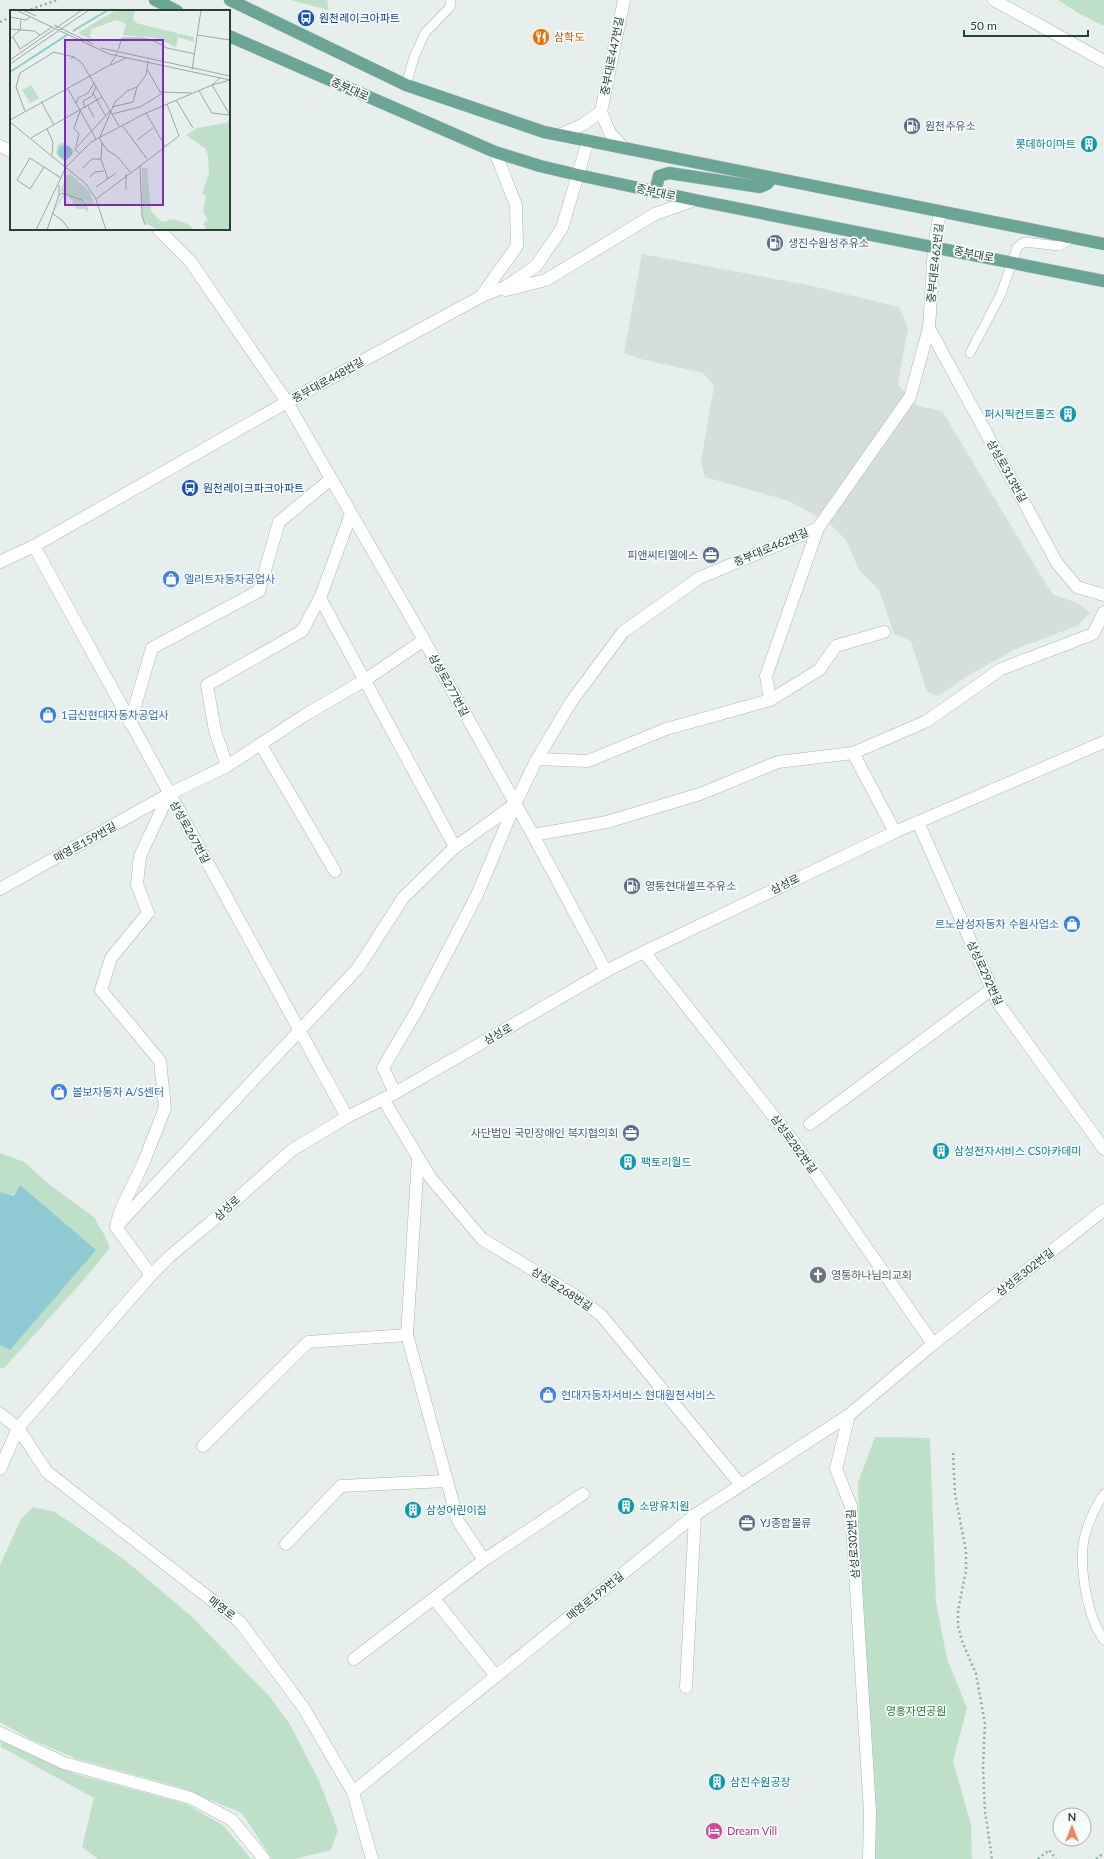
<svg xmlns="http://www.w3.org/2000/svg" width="1104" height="1859" font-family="Lato,'Noto Sans KR',sans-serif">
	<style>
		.built { fill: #d4dfda }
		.green { fill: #bfe0c8 }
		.water { fill: #8ec9d4 }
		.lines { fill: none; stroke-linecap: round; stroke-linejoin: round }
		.service-casing { stroke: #a8b8b2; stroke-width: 10 }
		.minor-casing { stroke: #a8b8b2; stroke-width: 13 }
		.tertiary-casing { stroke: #a8b8b2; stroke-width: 13 }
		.primary-casing { stroke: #c2cac8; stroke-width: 13 }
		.path { stroke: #86b3a5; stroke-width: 2.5; stroke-dasharray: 2 3; stroke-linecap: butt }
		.service { stroke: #fff; stroke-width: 9 }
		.minor { stroke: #fff; stroke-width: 12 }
		.tertiary { stroke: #fff; stroke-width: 12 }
		.primary { stroke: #6aa596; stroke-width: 12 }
		.labels { text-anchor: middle; stroke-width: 3.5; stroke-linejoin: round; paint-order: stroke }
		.transit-label { font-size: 11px; fill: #164399; stroke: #f7fbf9; text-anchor: start }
		.food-label { font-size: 11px; fill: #c56008; stroke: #f7fbf9; text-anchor: start }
		.street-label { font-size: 11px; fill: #24423a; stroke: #f7fbf9 }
		.service-label { font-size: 11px; fill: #4e5e75; stroke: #f7fbf9; text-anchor: start }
		.culture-label { font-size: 11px; fill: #0d838f; stroke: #f7fbf9; text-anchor: start }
		.shop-label { font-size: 11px; fill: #366cbe; stroke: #f7fbf9; text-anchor: start }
		.worship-label { font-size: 11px; fill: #5b616d; stroke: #f7fbf9; text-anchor: start }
		.park-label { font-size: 11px; fill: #2d7a4b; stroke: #f7fbf9 }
		.hotel-label { font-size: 11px; fill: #b23c85; stroke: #f7fbf9; text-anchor: start }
		.inset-river { fill: none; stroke: #8ec9d4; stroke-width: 2 }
		.inset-road { fill: none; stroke: #98aaa4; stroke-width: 1 }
		.view { fill: #7b2cbf; fill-opacity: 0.15; stroke: #7b2cbf; stroke-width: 2 }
		.inset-edge { fill: none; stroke: #24423a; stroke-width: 2 }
	</style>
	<rect width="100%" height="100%" fill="#e6efeb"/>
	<path class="built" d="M642 254 808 285 899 307 908 328 898 384 918 406 942 411 1046 584 1054 595 1078 603 1090 613 1077 626 1016 649 969 675 938 696 927 692 911 641 894 634 879 590 859 570 846 540 830 524 789 501 705 477 701 461 714 386 703 373 641 359 624 353Z"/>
	<g class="green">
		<path d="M291 0H327L329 10 294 1Z"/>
		<path d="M1058 0H1104V26L1080 14Z"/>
		<path d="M0 1153 24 1162 50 1185 94 1217 105 1236 110 1248 81 1283 4 1368H0V1345L10 1350 20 1186 15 1196 0 1192Z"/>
		<path d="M875 1437 930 1438 936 1602 947 1659 967 1708 953 1761 971 1825 972 1859H875L862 1626 858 1483Z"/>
		<path d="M33 1507 55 1512 125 1560 192 1617 270 1697 291 1726 319 1781 338 1830 331 1850 295 1859H272L242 1813 179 1787 77 1759 30 1739 0 1722V1565L21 1519Z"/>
		<path d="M0 1740 76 1774 186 1804 224 1826 251 1859H98L82 1847 94 1798 1 1747Z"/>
	</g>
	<path class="water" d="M20 1185 96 1250 10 1350 0 1345V1192L14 1196Z"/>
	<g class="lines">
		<defs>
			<g id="service">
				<path d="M406 85 414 57 425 33 450 7 451 0"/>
				<path d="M970 353 1001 294 1017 248 1021 244 1025 242 1059 246 1073 238"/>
				<path d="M1104 1494C1095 1507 1088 1523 1084 1539 1079 1567 1087 1617 1104 1640"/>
			</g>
			<g id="minor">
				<path d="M994 0 1104 61"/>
				<path d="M601 112 624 0"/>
				<path d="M601 112 610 133 624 148"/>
				<path d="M559 135 582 125 601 112"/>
				<path d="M0 146 11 151"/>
				<path d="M158 229 190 261 287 402 424 640 533 835 606 971"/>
				<path d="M929 328 1057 563 1077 587 1104 595"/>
				<path d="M34 546 347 1117"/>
				<path d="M320 598 455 847"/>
				<path d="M770 700 819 670 836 646 884 632"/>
				<path d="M130 723 152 648 259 591 279 522 331 479"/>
				<path d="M261 745 335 871"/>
				<path d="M853 753 895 832"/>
				<path d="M537 759 588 761 666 729 770 700 766 676 818 528"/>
				<path d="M227 766 215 731 207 685 302 631 320 598 351 514"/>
				<path d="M918 822 998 1003 1104 1149"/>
				<path d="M533 835 607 822 700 794 778 762 853 753 927 721 1001 669 1093 634 1104 612"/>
				<path d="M0 889 169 794 227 766 305 715 365 680 424 640"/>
				<path d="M644 952 790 1137 933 1344"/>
				<path d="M395 1093 383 1068 417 1010 477 895 515 804 537 759 571 702 623 632 699 578 818 528 910 397 929 328 934 247 940 212"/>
				<path d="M383 1099 430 1177 482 1239 574 1295 601 1315 740 1484"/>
				<path d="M810 1124 992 989"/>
				<path d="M418 1157 407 1335 458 1521 484 1560"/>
				<path d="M117 1222 122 1207 143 1164 165 1108 160 1061 101 990 111 958 148 913 137 884 140 856 169 794"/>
				<path d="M151 1275 116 1227 358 968 403 898 454 848 515 804"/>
				<path d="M203 1446 308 1342 407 1335"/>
				<path d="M286 1544 341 1486 446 1481"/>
				<path d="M434 1599 496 1676"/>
				<path d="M354 1659 484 1560 583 1494"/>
				<path d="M686 1687 695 1515"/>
				<path d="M0 1733 64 1763 191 1798 232 1820 264 1859"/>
				<path d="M353 1792 695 1515 849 1415"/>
				<path d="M869 1859 870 1812 851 1506 836 1469 849 1415 933 1344 1104 1210"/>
			</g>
			<g id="tertiary">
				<path d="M506 290 546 280 655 214 695 200"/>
				<path d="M482 295 517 246 516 205 495 152"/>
				<path d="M0 562 34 546 287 402 482 296 507 286 536 266 562 228 588 141"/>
				<path d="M0 1414 18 1428 47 1472 240 1622 303 1707 353 1792 372 1859"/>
				<path d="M0 1469 18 1428 151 1275 170 1256 211 1222 292 1150 347 1117 395 1093 606 971 644 952 895 832 1104 742"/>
			</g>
			<g id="primary">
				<path d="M155 0 177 11"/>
				<path d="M230 0 406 85 544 132 1104 244"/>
				<path d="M229 36 495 152 540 166 578 175 695 200 1104 281"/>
				<path d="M655 192 659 176 669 173 760 187 767 184 772 178"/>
			</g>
		</defs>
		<use href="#service" class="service-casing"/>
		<use href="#minor" class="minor-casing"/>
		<use href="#tertiary" class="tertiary-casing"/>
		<use href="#primary" class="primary-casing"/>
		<g class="path">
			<path d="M26 11 57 0"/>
			<path d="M0 22 11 17"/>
			<path d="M953 1453 955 1494 966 1551V1571L958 1610V1626L962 1641 976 1674 985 1724 983 1766 985 1811 992 1859"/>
			<path d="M1038 1859 1049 1850 1056 1859"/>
			<path d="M1096 1859 1104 1853"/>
		</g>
		<use href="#service" class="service"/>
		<use href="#minor" class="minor"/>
		<use href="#tertiary" class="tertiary"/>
		<use href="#primary" class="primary"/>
	</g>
	<defs>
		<symbol id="bus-disc" viewBox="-11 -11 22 22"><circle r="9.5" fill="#1a4fb4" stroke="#f7fbf9"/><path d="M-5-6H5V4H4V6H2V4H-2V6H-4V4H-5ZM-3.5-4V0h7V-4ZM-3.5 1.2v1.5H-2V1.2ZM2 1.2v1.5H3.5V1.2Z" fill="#fff"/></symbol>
		<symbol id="restaurant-disc" viewBox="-11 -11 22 22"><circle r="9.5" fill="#e8710a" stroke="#f7fbf9"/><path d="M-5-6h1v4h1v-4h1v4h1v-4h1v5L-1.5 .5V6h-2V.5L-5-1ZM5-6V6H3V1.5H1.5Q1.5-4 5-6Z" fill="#fff"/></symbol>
		<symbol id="fuel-disc" viewBox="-11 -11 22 22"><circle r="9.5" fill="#5c6f8a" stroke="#f7fbf9"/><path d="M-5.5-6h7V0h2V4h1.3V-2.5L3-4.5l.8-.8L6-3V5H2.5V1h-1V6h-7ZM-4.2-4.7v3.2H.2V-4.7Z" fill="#fff"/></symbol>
		<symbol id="building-disc" viewBox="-11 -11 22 22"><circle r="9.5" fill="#0f9aa8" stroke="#f7fbf9"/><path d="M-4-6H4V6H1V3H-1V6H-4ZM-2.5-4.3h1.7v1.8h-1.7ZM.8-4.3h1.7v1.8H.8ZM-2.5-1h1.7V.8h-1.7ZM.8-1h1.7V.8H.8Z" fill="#fff"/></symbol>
		<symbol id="office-disc" viewBox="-11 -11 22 22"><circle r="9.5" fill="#5c6f8a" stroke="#f7fbf9"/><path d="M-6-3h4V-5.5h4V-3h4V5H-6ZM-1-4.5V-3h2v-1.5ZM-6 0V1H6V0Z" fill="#fff"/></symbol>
		<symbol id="shop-disc" viewBox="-11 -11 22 22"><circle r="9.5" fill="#3f7fe0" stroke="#f7fbf9"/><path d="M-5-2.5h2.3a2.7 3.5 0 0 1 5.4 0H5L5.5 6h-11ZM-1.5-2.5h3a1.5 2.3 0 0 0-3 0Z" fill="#fff"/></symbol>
		<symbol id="church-disc" viewBox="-11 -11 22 22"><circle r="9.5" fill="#6b7280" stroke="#f7fbf9"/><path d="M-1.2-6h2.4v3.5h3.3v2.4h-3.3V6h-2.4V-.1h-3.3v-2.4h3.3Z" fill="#fff"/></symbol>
		<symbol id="hotel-disc" viewBox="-11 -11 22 22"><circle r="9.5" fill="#d1479c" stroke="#f7fbf9"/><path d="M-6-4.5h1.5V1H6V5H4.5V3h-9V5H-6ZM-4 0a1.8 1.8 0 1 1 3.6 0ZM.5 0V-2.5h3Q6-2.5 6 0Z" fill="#fff"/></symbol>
	</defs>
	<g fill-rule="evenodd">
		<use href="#bus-disc" x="296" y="8" width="20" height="20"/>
		<use href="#restaurant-disc" x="531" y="27" width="20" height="20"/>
		<use href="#fuel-disc" x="902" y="116" width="20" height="20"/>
		<use href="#building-disc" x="1079" y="134" width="20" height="20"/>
		<use href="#fuel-disc" x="765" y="233" width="20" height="20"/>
		<use href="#building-disc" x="1058" y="404" width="20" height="20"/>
		<use href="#bus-disc" x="180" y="478" width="20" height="20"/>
		<use href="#office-disc" x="701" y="545" width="20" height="20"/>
		<use href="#shop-disc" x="161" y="569" width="20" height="20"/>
		<use href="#shop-disc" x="38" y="705" width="20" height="20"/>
		<use href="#fuel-disc" x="622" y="876" width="20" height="20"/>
		<use href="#shop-disc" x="1062" y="914" width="20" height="20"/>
		<use href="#shop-disc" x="49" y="1082" width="20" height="20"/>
		<use href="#office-disc" x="621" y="1123" width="20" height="20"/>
		<use href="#building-disc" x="931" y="1141" width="20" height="20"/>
		<use href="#building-disc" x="618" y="1152" width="20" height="20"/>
		<use href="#church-disc" x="808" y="1265" width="20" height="20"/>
		<use href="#shop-disc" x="538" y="1385" width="20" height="20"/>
		<use href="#building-disc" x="616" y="1496" width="20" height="20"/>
		<use href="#building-disc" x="403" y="1500" width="20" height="20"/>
		<use href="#office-disc" x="737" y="1513" width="20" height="20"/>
		<use href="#building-disc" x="707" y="1772" width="20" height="20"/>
		<use href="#hotel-disc" x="704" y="1821" width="20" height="20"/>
	</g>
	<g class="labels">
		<g class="transit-label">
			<text x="319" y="22">원천레이크아파트</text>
			<text x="203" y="492">원천레이크파크아파트</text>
		</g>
		<g class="food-label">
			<text x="554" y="41">삼학도</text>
		</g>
		<g class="street-label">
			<text transform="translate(612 56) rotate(-79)" y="4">중부대로447번길</text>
			<text transform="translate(350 89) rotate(24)" y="4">중부대로</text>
			<text transform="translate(656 192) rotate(12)" y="4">중부대로</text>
			<text transform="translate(974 254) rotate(11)" y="4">중부대로</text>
			<text transform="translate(935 263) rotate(-84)" y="4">중부대로462번길</text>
			<text transform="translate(328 380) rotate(-29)" y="4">중부대로448번길</text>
			<text transform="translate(1007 471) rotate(61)" y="4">삼성로313번길</text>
			<text transform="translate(771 547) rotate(-23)" y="4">중부대로462번길</text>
			<text transform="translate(449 685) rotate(61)" y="4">삼성로277번길</text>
			<text transform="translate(190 832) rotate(61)" y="4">삼성로267번길</text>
			<text transform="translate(85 842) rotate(-29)" y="4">매영로159번길</text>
			<text transform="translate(785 884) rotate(-26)" y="4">삼성로</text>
			<text transform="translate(985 973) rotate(65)" y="4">삼성로292번길</text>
			<text transform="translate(498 1034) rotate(-30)" y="4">삼성로</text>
			<text transform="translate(794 1144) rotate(54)" y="4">삼성로282번길</text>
			<text transform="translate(227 1208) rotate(-42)" y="4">삼성로</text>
			<text transform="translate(1025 1272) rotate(-38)" y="4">삼성로302번길</text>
			<text transform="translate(562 1289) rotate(33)" y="4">삼성로268번길</text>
			<text transform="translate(853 1544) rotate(-94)" y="4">삼성로302번길</text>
			<text transform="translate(595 1596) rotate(-39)" y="4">매영로199번길</text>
			<text transform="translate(222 1608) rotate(38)" y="4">매영로</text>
		</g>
		<g class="service-label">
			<text x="925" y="130">원천주유소</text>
			<text x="788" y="247">생진수원성주유소</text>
			<text x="698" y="559" text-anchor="end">피앤씨티엘에스</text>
			<text x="645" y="890">영통현대셀프주유소</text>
			<text x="618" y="1137" text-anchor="end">사단법인 국민장애인 복지협의회</text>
			<text x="760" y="1527">YJ종합물류</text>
		</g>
		<g class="culture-label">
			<text x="1076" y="148" text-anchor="end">롯데하이마트</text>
			<text x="1055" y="418" text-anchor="end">퍼시픽컨트롤즈</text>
			<text x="954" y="1155">삼성전자서비스 CS아카데미</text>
			<text x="641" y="1166">팩토리월드</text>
			<text x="639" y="1510">소망유치원</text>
			<text x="426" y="1514">삼성어린이집</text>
			<text x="730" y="1786">삼진수원공장</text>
		</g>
		<g class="shop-label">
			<text x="184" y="583">엘리트자동차공업사</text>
			<text x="61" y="719">1급신현대자동차공업사</text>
			<text x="1059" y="928" text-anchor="end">르노삼성자동차 수원사업소</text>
			<text x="72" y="1096">볼보자동차 A/S센터</text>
			<text x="561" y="1399">현대자동차서비스 현대원천서비스</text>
		</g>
		<g class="worship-label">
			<text x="831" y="1279">영통하나님의교회</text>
		</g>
		<g class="park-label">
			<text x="916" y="1715">영흥자연공원</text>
		</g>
		<g class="hotel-label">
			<text x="727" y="1835">Dream Vill</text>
		</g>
	</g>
	<g transform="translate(10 10)">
		<rect width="220" height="220" fill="#e6efeb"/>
		<path d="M106 0H125L123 8 126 13 183 27 184 30 183 32 168 27 166 37 145 28 113 25 116 14 107 10 81 19 80 27 84 31 68 23ZM21 75 29 88 20 93 12 80ZM220 109V220H197L193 214 198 210 193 201 196 187 192 183 199 163 198 146 196 139 176 125 187 118 216 113ZM52 132 65 141 55 152 46 144 47 136ZM132 158H137L141 200 147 208 152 212 163 209 178 214 184 220H149L135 213 132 206ZM60 164 79 181 84 194 79 195 76 191 50 181 57 165ZM53 183 71 190 78 196V203L75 199H68L62 194 63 190 55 185 43 203Z" fill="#bfe0c8"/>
		<path d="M48 142a7 7 0 1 1 14 0a7 7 0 1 1-14 0Z" fill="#8ec9d4"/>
		<path class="inset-river" d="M63 21 98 0M0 62 57 25"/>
		<path class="inset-road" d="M6 0 99 44 220 70M13 0 26 6M0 7 16 10 20 7M44 15 83 34M0 19 24 21 30 25M187 25 220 30M3 27 10 39M0 29 10 20 11 10M91 38 220 66M10 39 42 17M108 40 112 28H131L142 30 157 38 185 44M61 49 64 47 72 53 109 116M0 50 72 0M0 54 79 0M101 55 116 48M137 59 150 82 182 83M182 60 191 0M202 75 220 105M202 75 220 70M58 79 86 129M189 81 202 103 220 105M83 83 95 105M166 90 183 118M31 91 44 115M66 94 68 88 78 83 84 73M78 96 84 107M102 97 123 92 127 77M75 98 73 91 82 86 86 76M15 101 6 77 10 63 44 42 64 47M136 103 155 136M102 104 130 97 153 83M0 110 100 55 107 43M0 112 76 174 86 189 96 220M112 115 137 149M37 119 43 132 42 145M90 127 105 92 117 81 127 77 136 65 138 51M21 128 92 87M89 128 97 140 108 147 120 162M127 130 143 118M92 133 91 149 98 169M66 136 69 124 64 118 70 101M68 143 65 139 100 101M34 157 20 179 7 170 20 148 51 168M73 158 82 149H91M80 167 85 162 94 161M86 177 106 163M116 180V164M49 185 53 183 72 190 79 196M86 189 130 156M42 203 53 211 59 220M135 215 132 206 130 156 169 126 157 94M26 220 56 157 81 132 134 104 202 75 210 68M37 220 49 185V175"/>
		<path class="view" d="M55 30H153V195H55Z"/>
		<rect width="220" height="220" class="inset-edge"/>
	</g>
	<g transform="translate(1072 1827)"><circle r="19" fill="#f7fbf9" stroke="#a3b1ad"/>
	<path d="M0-3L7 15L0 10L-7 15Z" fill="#f4845f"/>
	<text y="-6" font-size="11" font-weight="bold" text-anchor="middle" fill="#24423a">N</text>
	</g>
	<path d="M964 30v6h124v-6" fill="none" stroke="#24423a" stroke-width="2"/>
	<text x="970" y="30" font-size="12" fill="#24423a" stroke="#f7fbf9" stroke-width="3" paint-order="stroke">50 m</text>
</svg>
